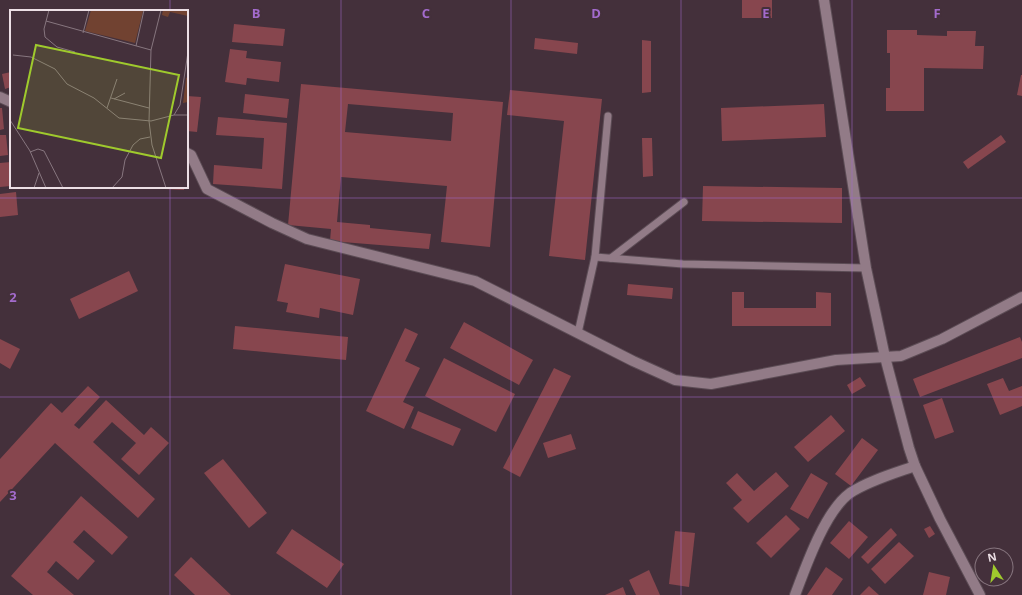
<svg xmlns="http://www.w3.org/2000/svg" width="1022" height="595" font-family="'Open Sans',sans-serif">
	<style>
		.building { fill: #87464e; fill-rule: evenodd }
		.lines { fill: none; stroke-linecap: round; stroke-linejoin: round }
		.service-casing { stroke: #5c4c55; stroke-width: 9 }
		.minor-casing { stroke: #5c4c55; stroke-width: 12 }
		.tertiary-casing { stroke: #5c4c55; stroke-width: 12 }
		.service { stroke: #927b87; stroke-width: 7 }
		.minor { stroke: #927b87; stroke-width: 10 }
		.tertiary { stroke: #927b87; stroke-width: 10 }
		.grid { fill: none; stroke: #a36bcc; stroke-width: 1; stroke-opacity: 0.55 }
		.inset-road { fill: none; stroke: #87767f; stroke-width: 1 }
		.view { fill: #9fca2d; fill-opacity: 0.15; stroke: #9fca2d; stroke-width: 2 }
		.inset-edge { fill: none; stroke: #ecdfe5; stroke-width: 2 }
		.grid-label { font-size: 13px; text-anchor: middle; font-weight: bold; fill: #a36bcc; stroke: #44303b; stroke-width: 4; stroke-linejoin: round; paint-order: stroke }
	</style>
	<rect width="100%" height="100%" fill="#44303b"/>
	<g class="building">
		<rect x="742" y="0" width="30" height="18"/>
		<path d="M234 24 285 29 283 46 232 42Z"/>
		<path d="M887 30H917V35L947 36V31H976L975 46H984L983 69 924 68V111H886V88H890V53H887Z"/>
		<path d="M535 38 578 43 577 54 534 49Z"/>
		<path d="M642 40 651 41V92L642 93Z"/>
		<path d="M230 49 247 51 246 58 281 62 279 82 247 78 246 85 225 82Z"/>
		<path d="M11 72V87L5 89 2 74Z"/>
		<path d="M1021 75H1022V96L1017 95Z"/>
		<path d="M301 84 503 102 490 247 441 242 447 186 341 177 337 222 370 225V228L431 234 429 249 330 241 331 229 288 225ZM348 104 453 113 451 141 345 132Z"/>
		<path d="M510 90 602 99 585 260 549 256 564 121 507 115Z"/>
		<path d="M245 94 289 99 287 118 243 113Z"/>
		<path d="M187 96 201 97 197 132 187 131Z"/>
		<path d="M824 104 826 137 722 141 721 108Z"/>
		<path d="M0 108H2L4 129 0 130Z"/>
		<path d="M218 117 287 123 282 189 213 184 214 165 262 169 264 138 216 135Z"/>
		<path d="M0 135H6L8 155 0 156Z"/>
		<path d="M1001 135 1006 142 968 169 963 162Z"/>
		<path d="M642 138H652L653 176 643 177Z"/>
		<path d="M11 162V186L0 187V163Z"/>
		<path d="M703 186 842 188V223L702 221Z"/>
		<path d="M145 187H184V190L145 188Z"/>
		<path d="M16 192 18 215 0 217V194Z"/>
		<path d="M285 264 360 279 353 315 320 308 319 318 286 312 288 303 277 301Z"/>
		<path d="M129 271 138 291 79 319 70 299Z"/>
		<path d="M628 284 673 288 672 299 627 295Z"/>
		<path d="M732 292H744V308H816V292L831 293V326H732Z"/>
		<path d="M464 322 533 360 519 385 450 348Z"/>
		<path d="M235 326 348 337 346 360 233 349Z"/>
		<path d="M405 328 418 334 405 361 420 368 403 402 414 407 404 429 366 411Z"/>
		<path d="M1020 337 1022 342V358L920 397 913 379Z"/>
		<path d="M0 339 20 349 10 369 0 363Z"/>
		<path d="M444 358 515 394 496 432 425 396Z"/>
		<path d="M554 368 571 376 520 477 503 468Z"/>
		<path d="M860 377 866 386 852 394 847 385Z"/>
		<path d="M1003 378 1009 391 1022 386V406L1000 415 987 384Z"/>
		<path d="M88 386 100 397 74 425 79 429 106 400 144 435 151 427 169 443 139 475 121 459 136 443 112 422 93 442 155 499 138 518 55 443 0 502V459L51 403 62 413Z"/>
		<path d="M942 398 954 432 935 439 923 405Z"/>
		<path d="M418 411 461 429 453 446 411 428Z"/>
		<path d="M831 415 845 431 808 462 794 447Z"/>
		<path d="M571 434 576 449 548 458 543 443Z"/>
		<path d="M862 438 878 450 851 486 835 474Z"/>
		<path d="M223 459 267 513 249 528 204 473Z"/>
		<path d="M776 472 789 486 748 523 733 508 742 500 726 483 737 473 754 491Z"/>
		<path d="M811 473 828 483 808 519 790 509Z"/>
		<path d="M81 496 128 537 112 555 84 530 73 542 95 561 78 580 56 561 47 572 74 595H33L11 576Z"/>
		<path d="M786 515 800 529 771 558 756 543Z"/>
		<path d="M849 521 868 537 849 559 830 543Z"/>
		<path d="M930 526 935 534 929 538 924 529Z"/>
		<path d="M891 528 897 535 868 564 861 557Z"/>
		<path d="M292 529 344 564 327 588 276 553Z"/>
		<path d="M675 531 695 533 689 587 669 584Z"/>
		<path d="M899 542 914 556 885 584 871 569Z"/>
		<path d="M191 557 231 595H195L174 575Z"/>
		<path d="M826 567 843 579 832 595H807Z"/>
		<path d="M649 570 660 595H636L629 580Z"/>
		<path d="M929 572 950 577 946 595H923Z"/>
		<path d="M869 586 879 595H860Z"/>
		<path d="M623 587 626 595H605Z"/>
	</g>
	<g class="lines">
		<defs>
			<g id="service">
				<path d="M595 257 683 264 866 268"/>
				<path d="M611 258 684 202"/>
				<path d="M578 333 595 257 608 116"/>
			</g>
			<g id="minor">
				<path d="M0 97 11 102"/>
				<path d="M187 153 191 155 207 189 272 223 307 239 475 281 633 361 675 380 711 384 836 360 901 356 942 339 1022 297"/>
				<path d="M795 595C806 566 825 511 850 493 868 481 895 473 915 466"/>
			</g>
			<path id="tertiary" d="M824 0 866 268 885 357 909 448 915 466 940 519 980 595"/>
		</defs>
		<use href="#service" class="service-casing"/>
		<use href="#minor" class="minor-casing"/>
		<use href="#tertiary" class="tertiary-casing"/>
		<use href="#service" class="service"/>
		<use href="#minor" class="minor"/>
		<use href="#tertiary" class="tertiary"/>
	</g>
	<path class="grid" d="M170 0V11M341 0V595M511 0V595M681 0V595M852 0V595M170 187V595M0 198H1022M0 397H1022"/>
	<g transform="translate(10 10)">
		<rect width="178" height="178" fill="#44303b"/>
		<path d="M81 0 133 1 125 33 75 21ZM153 0 178 1V6L160 2 158 7 152 5ZM178 67V92L173 93 176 68Z" fill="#714231"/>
		<path class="inset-road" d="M39 0 34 19 35 27 47 37 65 42M151 0 141 40 139 111 142 135 156 178M36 11 141 40M73 23 79 0M126 36 134 0M3 45 21 47 45 59 57 74 84 88 109 108 141 111 164 105 170 95 178 42M101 88 139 98M104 89 115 83M97 98 107 69M164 105H178M0 110 20 141 36 178M20 142 28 139 34 141 53 178M24 178 29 163M102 178 112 167 115 150 123 135 130 129 140 127"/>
		<path class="view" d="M26 35 169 65 151 148 8 118Z"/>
		<rect width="178" height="178" class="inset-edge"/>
	</g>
	<g class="grid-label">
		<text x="256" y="18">B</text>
		<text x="426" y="18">C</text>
		<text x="596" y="18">D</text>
		<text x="766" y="18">E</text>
		<text x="937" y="18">F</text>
		<text x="13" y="302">2</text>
		<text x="13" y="500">3</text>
	</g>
	<g transform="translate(994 567) rotate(348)"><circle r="19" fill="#44303b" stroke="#87767f"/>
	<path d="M0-3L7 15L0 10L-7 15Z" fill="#9fca2d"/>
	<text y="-6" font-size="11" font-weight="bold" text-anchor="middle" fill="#ecdfe5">N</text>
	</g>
</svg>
